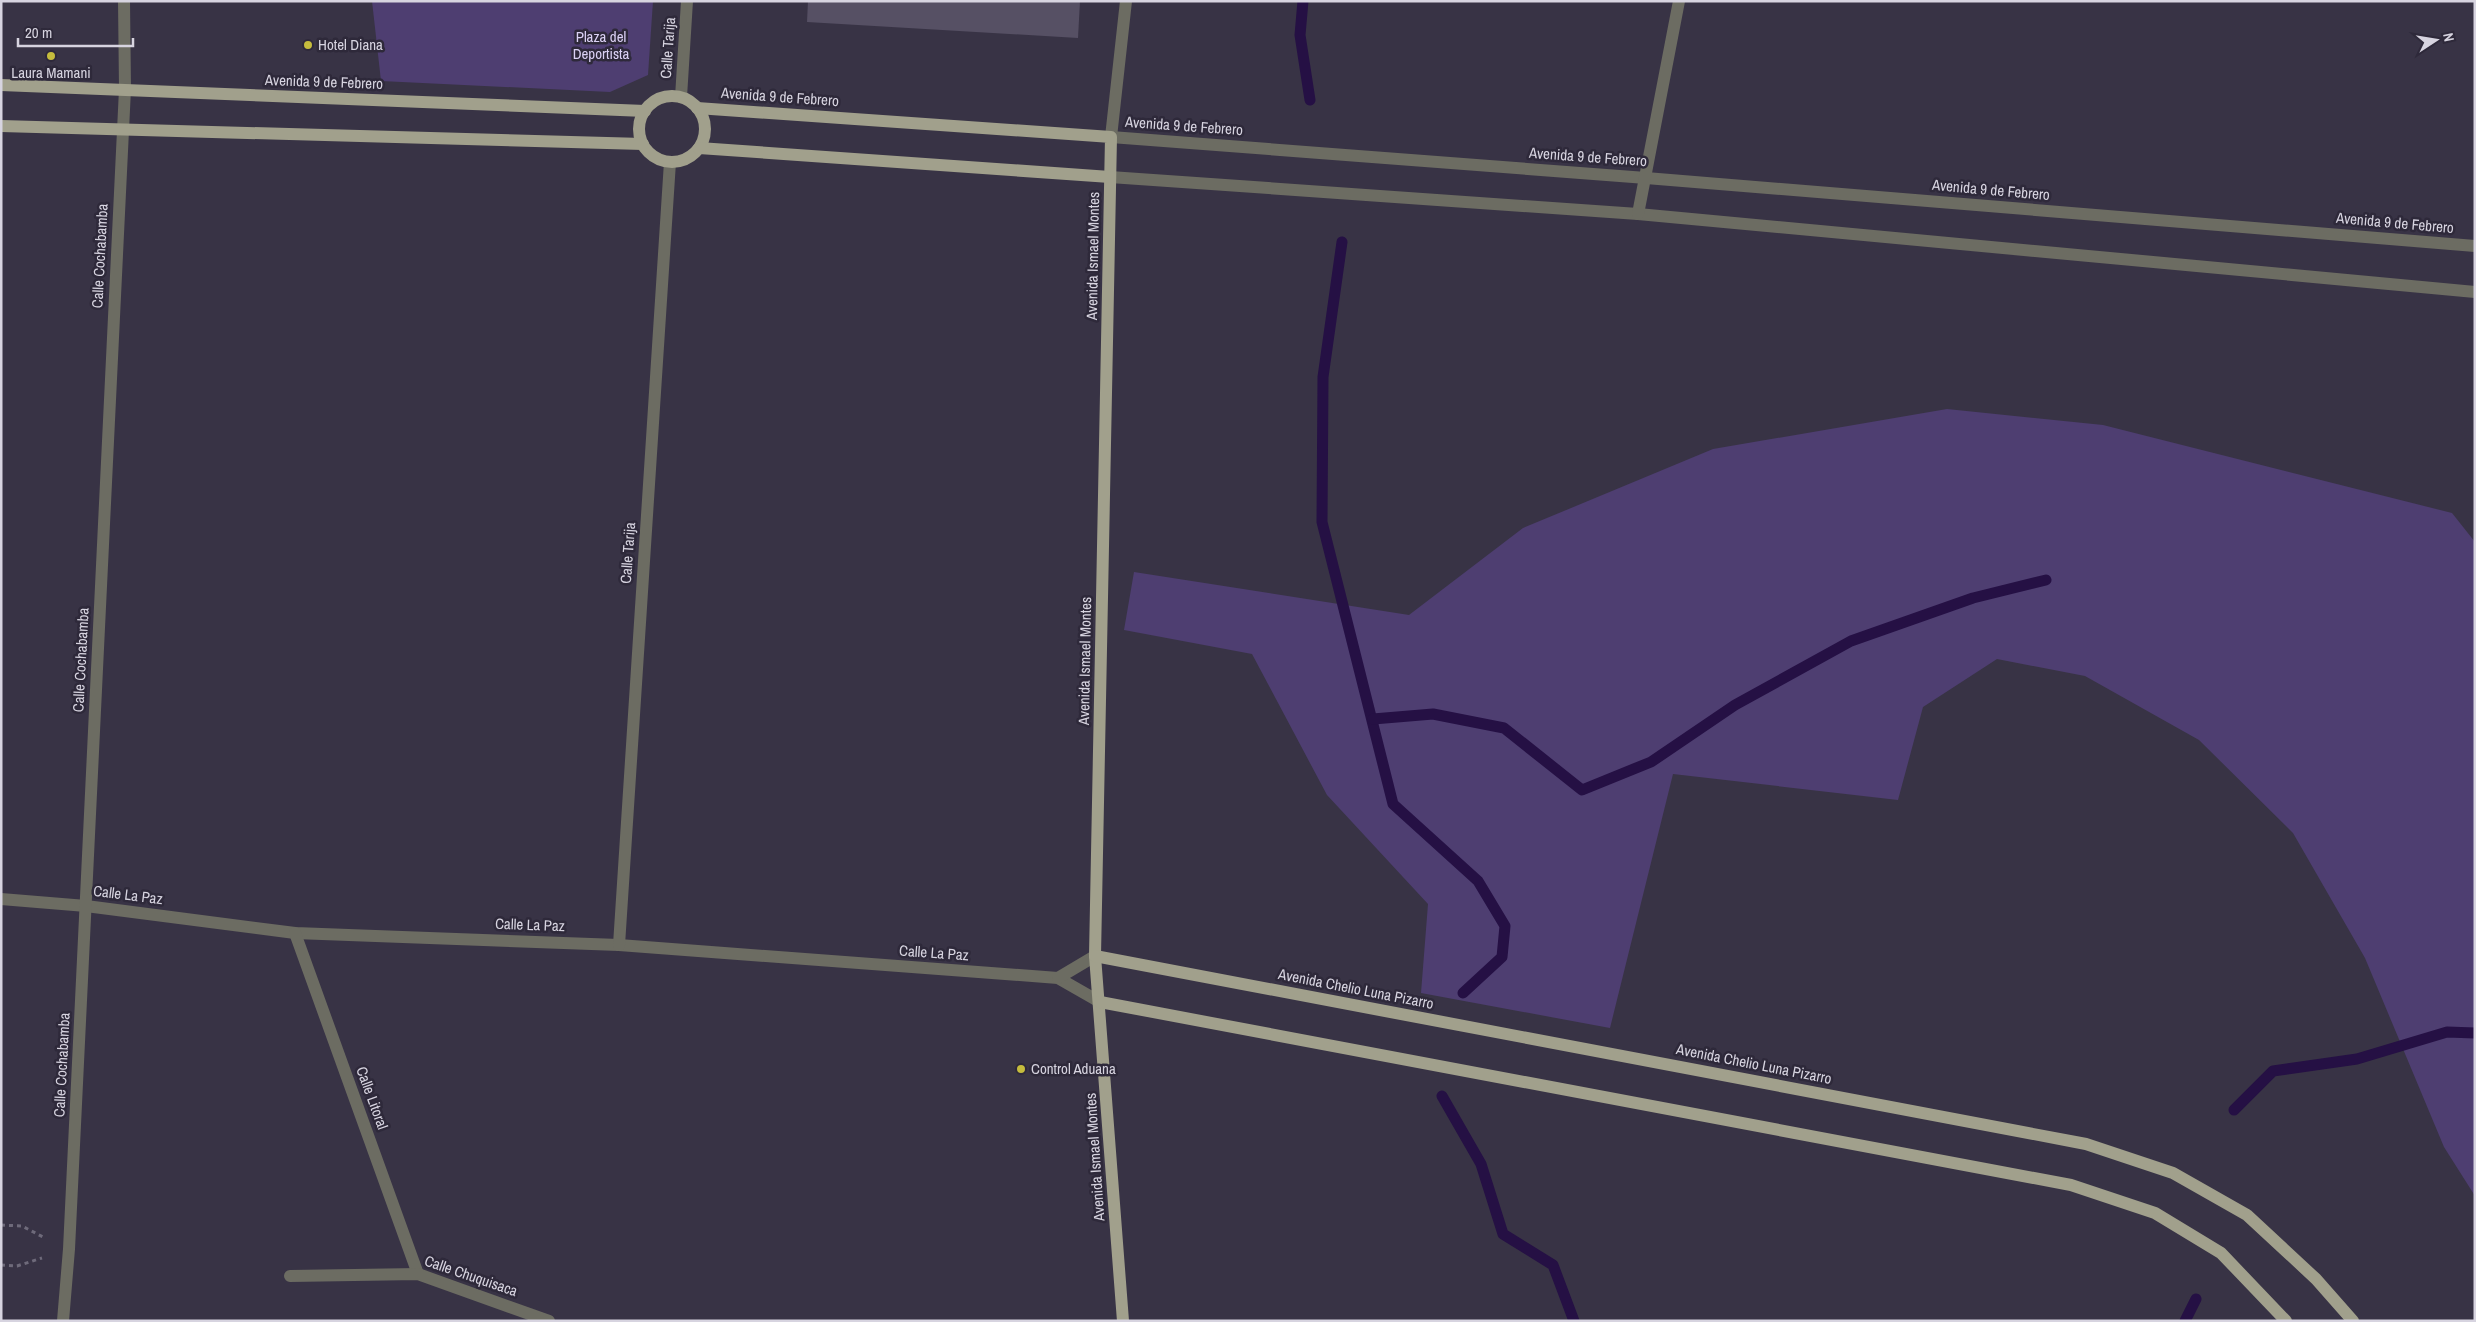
<svg xmlns="http://www.w3.org/2000/svg" width="2476" height="1322" font-family="'Archivo Narrow',sans-serif">
	<style>
		.green { fill: #4e3e71 }
		.lines { fill: none; stroke-linecap: round; stroke-linejoin: round }
		.stream { stroke: #251044; stroke-width: 11 }
		.building { fill: #565064 }
		.path { stroke: #6e6a7a; stroke-width: 3; stroke-dasharray: 4 4; stroke-linecap: butt }
		.minor { stroke: #6c6c62; stroke-width: 12 }
		.major { stroke: #a1a08c; stroke-width: 12 }
		.poi-dot { fill: #c5bc3d; stroke: #2e293a; stroke-width: 2 }
		.labels { text-anchor: middle; stroke-width: 5; stroke-linejoin: round; paint-order: stroke }
		.park-label { font-size: 15px; fill: #dbd1f5; stroke: #2e293a }
		.poi-label { font-size: 15px; fill: #d7d4e0; stroke: #2e293a; text-anchor: start }
		.street-label { font-size: 15px; fill: #d7d4e0; stroke: #2e293a }
	</style>
	<rect width="100%" height="100%" fill="#383345"/>
	<g class="green">
		<path d="M372 1H653L648 75 610 92 381 81Z"/>
		<path d="M1947 409 2103 425 2452 513 2475 542V1196L2444 1147 2365 958 2293 833 2199 740 2085 676 1997 659 1923 707 1898 800 1673 774 1610 1028 1421 993 1428 904 1327 795 1252 654 1124 630 1134 572 1409 615 1523 528 1713 449Z"/>
	</g>
	<g class="lines">
		<g class="stream">
			<path d="M1303 1 1300 35 1310 100"/>
			<path d="M1342 242 1323 377 1322 522 1393 804 1478 881 1505 926 1502 957 1463 993"/>
			<path d="M1373 719 1433 714 1504 728 1582 790 1651 762 1735 705 1851 641 1973 598 2046 580"/>
			<path d="M1442 1096 1481 1164 1503 1234 1553 1265 1574 1321"/>
			<path d="M2234 1110 2273 1071 2357 1059 2447 1032 2475 1033"/>
			<path d="M2185 1321 2196 1299"/>
		</g>
	</g>
	<path class="building" d="M808 1H1080L1078 38 807 22Z"/>
	<g class="lines">
		<g class="path">
			<path d="M1 1225 22 1226 43 1237"/>
			<path d="M1 1265 17 1266 42 1258"/>
		</g>
		<g class="minor">
			<path d="M1126 1 1111 137 1646 178 2475 246"/>
			<path d="M681 97 687 1"/>
			<path d="M1110 177 1638 214 2475 292"/>
			<path d="M1638 214 1679 1"/>
			<path d="M1 899 86 906 295 933 619 945 1058 978 1100 1002"/>
			<path d="M295 933 418 1274"/>
			<path d="M619 945 670 162"/>
			<path d="M1058 978 1095 956"/>
			<path d="M290 1276 418 1274 549 1321"/>
			<path d="M63 1321 69 1249 125 89 124 1"/>
		</g>
		<g class="major">
			<path d="M1 85 645 111"/>
			<circle cx="672" cy="129" r="33"/>
			<path d="M697 108 1111 137 1095 956 1123 1321"/>
			<path d="M1 126 643 144"/>
			<path d="M699 148 1110 177"/>
			<path d="M1095 956 2086 1144 2173 1173 2247 1215 2316 1279 2353 1321"/>
			<path d="M1100 1002 2071 1185 2155 1213 2221 1253 2286 1321"/>
		</g>
	</g>
	<g class="poi-dot">
		<circle cx="308" cy="45" r="5"/>
		<circle cx="51" cy="56" r="5"/>
		<circle cx="1021" cy="1069" r="5"/>
	</g>
	<g class="labels">
		<g class="park-label">
			<text x="601" y="42">Plaza del<tspan x="601" dy="17">Deportista</tspan></text>
		</g>
		<g class="poi-label">
			<text x="318" y="50">Hotel Diana</text>
			<text x="51" y="78" text-anchor="middle">Laura Mamani</text>
			<text x="1031" y="1074">Control Aduana</text>
		</g>
		<g class="street-label">
			<text transform="translate(668 48) rotate(-86)" y="5">Calle Tarija</text>
			<text transform="translate(324 82) rotate(2)" y="5">Avenida 9 de Febrero</text>
			<text transform="translate(780 97) rotate(4)" y="5">Avenida 9 de Febrero</text>
			<text transform="translate(1184 126) rotate(4)" y="5">Avenida 9 de Febrero</text>
			<text transform="translate(1588 157) rotate(4)" y="5">Avenida 9 de Febrero</text>
			<text transform="translate(1991 190) rotate(5)" y="5">Avenida 9 de Febrero</text>
			<text transform="translate(2395 223) rotate(5)" y="5">Avenida 9 de Febrero</text>
			<text transform="translate(100 256) rotate(-87)" y="5">Calle Cochabamba</text>
			<text transform="translate(1093 256) rotate(-89)" y="5">Avenida Ismael Montes</text>
			<text transform="translate(628 553) rotate(-86)" y="5">Calle Tarija</text>
			<text transform="translate(81 660) rotate(-87)" y="5">Calle Cochabamba</text>
			<text transform="translate(1085 661) rotate(-89)" y="5">Avenida Ismael Montes</text>
			<text transform="translate(128 895) rotate(7)" y="5">Calle La Paz</text>
			<text transform="translate(530 925) rotate(2)" y="5">Calle La Paz</text>
			<text transform="translate(934 953) rotate(4)" y="5">Calle La Paz</text>
			<text transform="translate(1356 989) rotate(11)" y="5">Avenida Chelio Luna Pizarro</text>
			<text transform="translate(1754 1064) rotate(11)" y="5">Avenida Chelio Luna Pizarro</text>
			<text transform="translate(62 1065) rotate(-87)" y="5">Calle Cochabamba</text>
			<text transform="translate(372 1098) rotate(70)" y="5">Calle Litoral</text>
			<text transform="translate(1095 1157) rotate(-94)" y="5">Avenida Ismael Montes</text>
			<text transform="translate(471 1276) rotate(19)" y="5">Calle Chuquisaca</text>
		</g>
	</g>
	<rect width="2476" height="1322" fill="none" stroke="#d7d4e0" stroke-width="5"/>
	<g transform="translate(2436 40) rotate(78)" stroke="#2e293a" stroke-width="4" paint-order="stroke">
	<path d="M0-4L9 19L0 12L-9 19Z" fill="#d7d4e0"/>
	<text y="-8" font-size="14" font-weight="bold" text-anchor="middle" fill="#d7d4e0">N</text>
	</g>
	<path d="M18 38v8h115v-8" fill="none" stroke="#d7d4e0" stroke-width="2.5"/>
	<text x="25" y="38" font-size="15" fill="#d7d4e0" stroke="#2e293a" stroke-width="4" paint-order="stroke">20 m</text>
</svg>
